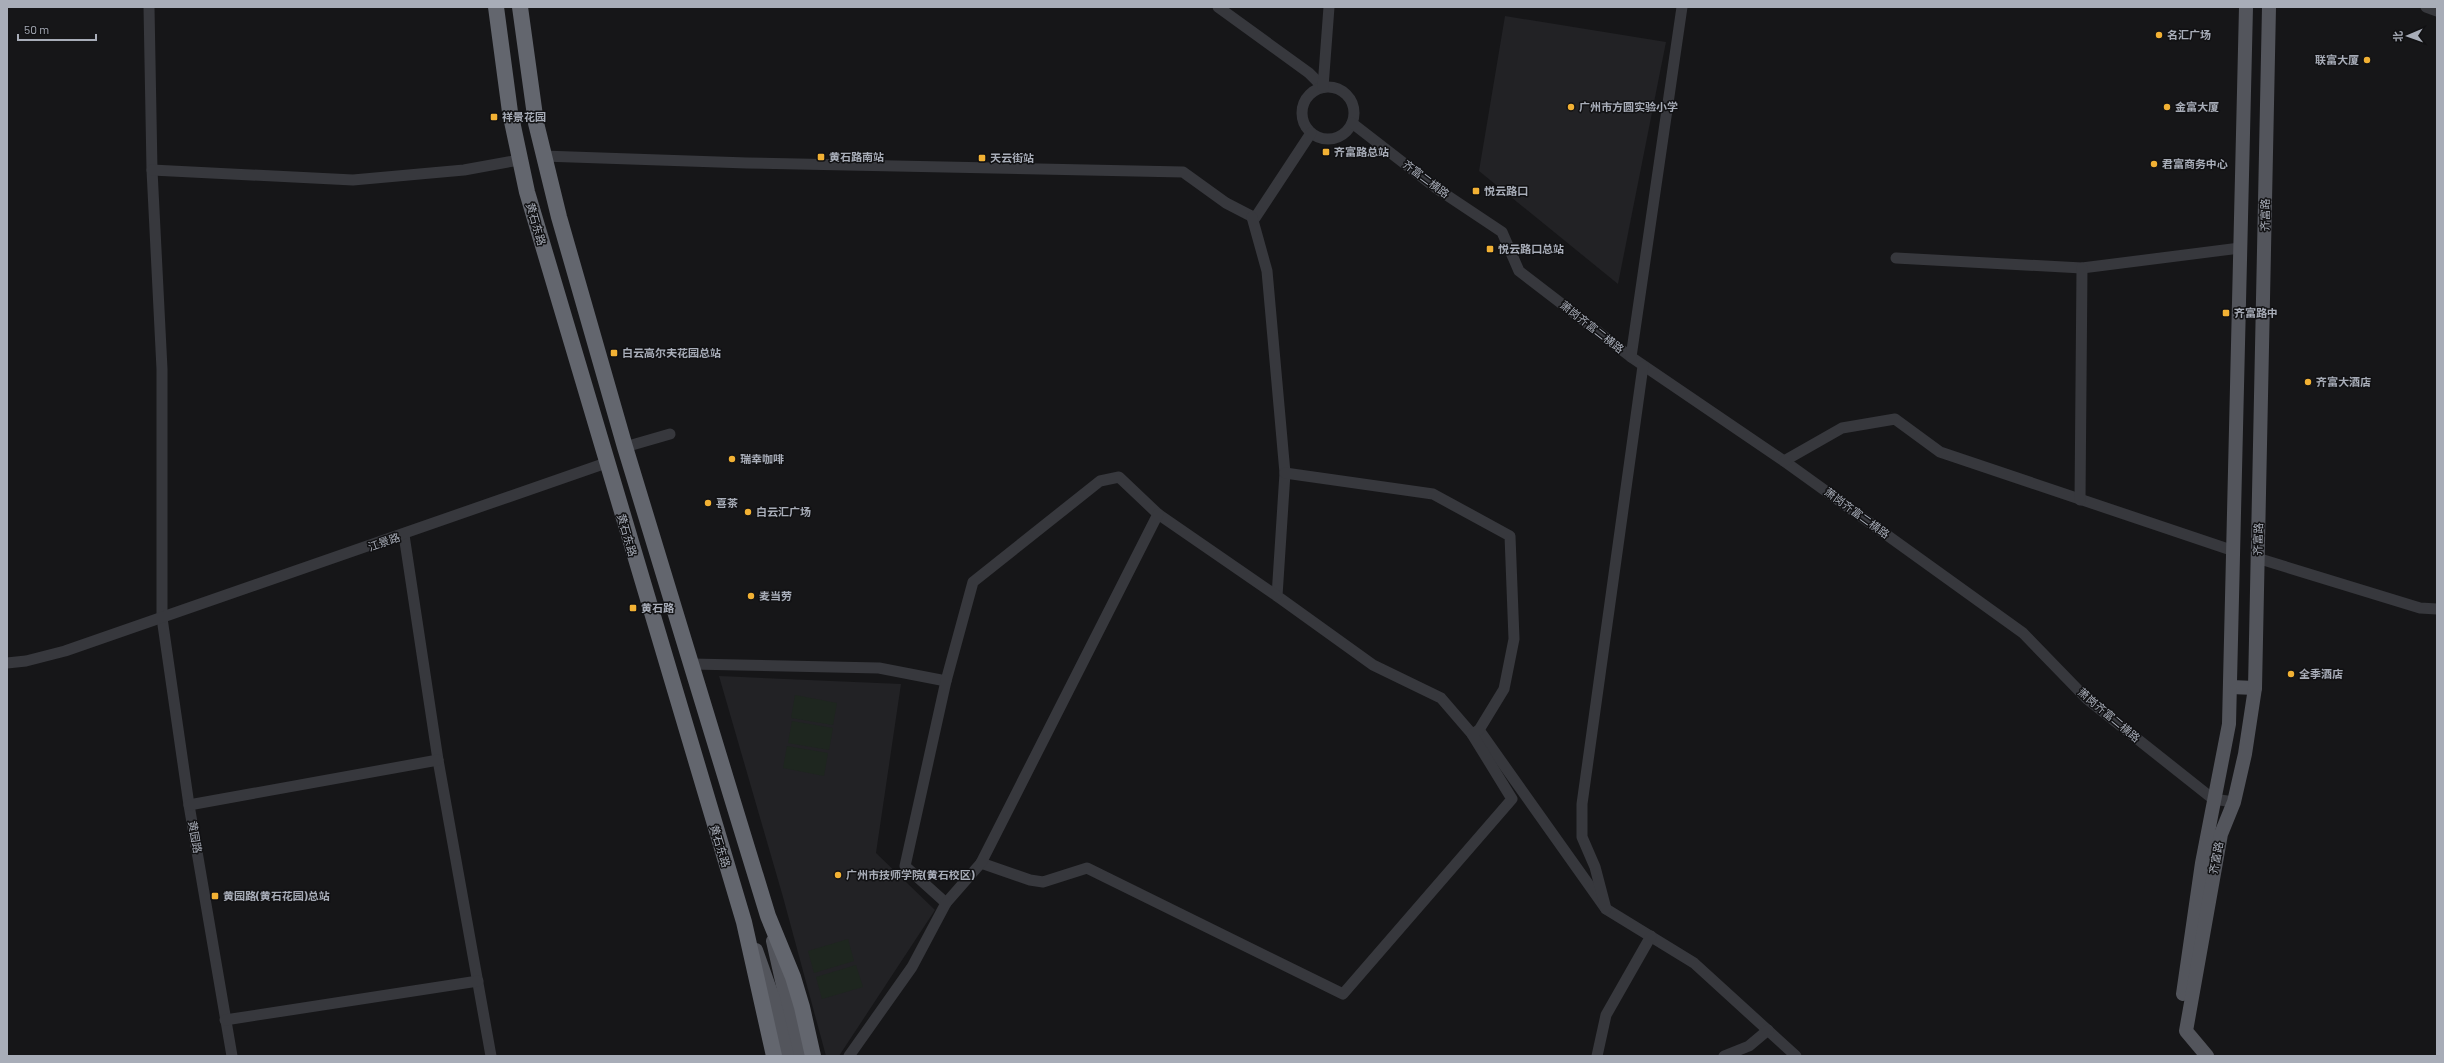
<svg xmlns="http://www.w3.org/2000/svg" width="2444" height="1063" font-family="Barlow,'Noto Sans SC',sans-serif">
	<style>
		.built { fill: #222225 }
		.green { fill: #1e261f }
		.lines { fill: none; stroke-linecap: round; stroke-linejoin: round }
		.minor { stroke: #37383d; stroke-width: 11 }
		.major { stroke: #53555c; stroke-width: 14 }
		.highway { stroke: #63666e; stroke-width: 16 }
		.poi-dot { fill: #f2b134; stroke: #111113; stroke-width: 1.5 }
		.labels { text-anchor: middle; stroke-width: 3; stroke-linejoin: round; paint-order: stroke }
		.poi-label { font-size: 11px; font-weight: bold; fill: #a8adb8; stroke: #111113; text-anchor: start }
		.street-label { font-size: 11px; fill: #a8adb8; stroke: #111113 }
	</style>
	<rect width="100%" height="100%" fill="#161618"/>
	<g class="built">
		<path d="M1505 16 1666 42 1618 284 1479 171Z"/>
		<path d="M719 676 901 684 876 853 935 910 839 1056H826L783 897Z"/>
	</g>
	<g class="green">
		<path d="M795 695 837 703 833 725 791 718Z"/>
		<path d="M792 721 833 728 829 750 788 743Z"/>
		<path d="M787 746 828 753 824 776 783 768Z"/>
		<path d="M848 939 854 961 814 973 808 951Z"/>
		<path d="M856 965 863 987 822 999 816 977Z"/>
	</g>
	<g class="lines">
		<g class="minor">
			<path d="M149 7 152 170 162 369V618L189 805 232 1056"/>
			<path d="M1218 7 1309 73 1323 87"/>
			<path d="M2426 7 2437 11"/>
			<circle cx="1328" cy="113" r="26"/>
			<path d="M1323 87 1329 7"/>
			<path d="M1352 123 1436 188 1502 232 1519 271 1631 357 1784 461 2023 633 2087 699 2213 799 2234 802"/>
			<path d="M543 156 747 163 1183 172 1226 203 1255 218 1311 133"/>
			<path d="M152 170 353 180 464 170 519 160"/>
			<path d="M1252 217 1267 271 1285 473 1277 596 1373 665 1441 698 1472 734"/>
			<path d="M1896 258 2082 268 2240 248"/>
			<path d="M1631 357 1682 7"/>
			<path d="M625 447 670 434"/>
			<path d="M1784 461 1842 428 1895 419 1940 452 2234 551"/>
			<path d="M2080 500 2082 268"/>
			<path d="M404 535 438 760 491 1056"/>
			<path d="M2257 558 2420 608 2437 609"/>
			<path d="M7 663 26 661 65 651 606 463"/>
			<path d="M691 664 879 668 946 681"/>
			<path d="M1479 730 1606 909 1694 963 1796 1056"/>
			<path d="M189 805 438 760"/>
			<path d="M981 863 1030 880 1043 882 1087 868 1343 994 1512 799 1472 734 1479 730 1504 689 1514 639 1510 536 1433 494 1285 473"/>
			<path d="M946 903 905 866 946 681 973 582 1100 481 1119 477 1158 514 1277 596"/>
			<path d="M1606 909 1595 867 1582 837V804L1643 366"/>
			<path d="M225 1020 478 981"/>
			<path d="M849 1056 912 967 946 903 981 863 1158 514"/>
			<path d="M1597 1056 1606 1015 1651 936"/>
			<path d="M1724 1056 1749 1046 1768 1030"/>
		</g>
		<g class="major">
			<path d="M2231 687 2255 688"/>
			<path d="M773 941 799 1056"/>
			<path d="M756 950 773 998 787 1056"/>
			<path d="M2183 994 2202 863 2229 724 2246 7"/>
			<path d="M2207 1056 2186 1031 2221 834 2234 802 2245 754 2255 688 2269 7"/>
		</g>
		<g class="highway">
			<path d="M496 7 510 112 527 192 744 922 774 1056"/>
			<path d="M520 7 536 123 559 217 625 447 734 805 768 916 793 977 802 1007 813 1056"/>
		</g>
	</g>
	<g class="poi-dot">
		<circle cx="2159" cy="35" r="4"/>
		<circle cx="2367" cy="60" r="4"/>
		<circle cx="1571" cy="107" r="4"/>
		<circle cx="2167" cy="107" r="4"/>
		<rect x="490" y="113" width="8" height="8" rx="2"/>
		<rect x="1322" y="148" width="8" height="8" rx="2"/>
		<rect x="817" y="153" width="8" height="8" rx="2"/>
		<rect x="978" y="154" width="8" height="8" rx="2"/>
		<circle cx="2154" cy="164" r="4"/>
		<rect x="1472" y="187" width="8" height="8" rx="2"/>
		<rect x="1486" y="245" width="8" height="8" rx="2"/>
		<rect x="2222" y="309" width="8" height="8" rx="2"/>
		<rect x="610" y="349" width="8" height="8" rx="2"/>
		<circle cx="2308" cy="382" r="4"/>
		<circle cx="732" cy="459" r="4"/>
		<circle cx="708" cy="503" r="4"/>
		<circle cx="748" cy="512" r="4"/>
		<circle cx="751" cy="596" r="4"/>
		<rect x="629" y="604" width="8" height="8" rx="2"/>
		<circle cx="2291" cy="674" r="4"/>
		<circle cx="838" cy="875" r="4"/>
		<rect x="211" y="892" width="8" height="8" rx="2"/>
	</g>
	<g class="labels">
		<g class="poi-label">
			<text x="2167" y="39">名汇广场</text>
			<text x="2359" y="64" text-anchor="end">联富大厦</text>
			<text x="1579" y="111">广州市方圆实验小学</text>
			<text x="2175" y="111">金富大厦</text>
			<text x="502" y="121">祥景花园</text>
			<text x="1334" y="156">齐富路总站</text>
			<text x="829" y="161">黄石路南站</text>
			<text x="990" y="162">天云街站</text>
			<text x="2162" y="168">君富商务中心</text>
			<text x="1484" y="195">悦云路口</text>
			<text x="1498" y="253">悦云路口总站</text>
			<text x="2234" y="317">齐富路中</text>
			<text x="622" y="357">白云高尔夫花园总站</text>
			<text x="2316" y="386">齐富大酒店</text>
			<text x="740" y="463">瑞幸咖啡</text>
			<text x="716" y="507">喜茶</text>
			<text x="756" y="516">白云汇广场</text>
			<text x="759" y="600">麦当劳</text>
			<text x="641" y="612">黄石路</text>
			<text x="2299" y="678">全季酒店</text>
			<text x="846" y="879">广州市技师学院(黄石校区)</text>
			<text x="223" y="900">黄园路(黄石花园)总站</text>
		</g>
		<g class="street-label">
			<text transform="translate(1426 179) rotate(37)" y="4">齐富二横路</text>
			<text transform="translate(2265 215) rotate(-89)" y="4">齐富路</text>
			<text transform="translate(536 224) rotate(74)" y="4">黄石东路</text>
			<text transform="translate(1592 327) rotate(38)" y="4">萧岗齐富二横路</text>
			<text transform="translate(1857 513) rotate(36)" y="4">萧岗齐富二横路</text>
			<text transform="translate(627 535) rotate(74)" y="4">黄石东路</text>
			<text transform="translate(2258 539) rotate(-88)" y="4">齐富路</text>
			<text transform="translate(384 542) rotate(-19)" y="4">江景路</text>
			<text transform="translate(2109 715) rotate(40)" y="4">萧岗齐富二横路</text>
			<text transform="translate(195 837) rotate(80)" y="4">黄园路</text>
			<text transform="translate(720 846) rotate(73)" y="4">黄石东路</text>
			<text transform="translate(2216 858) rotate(-79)" y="4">齐富路</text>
		</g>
	</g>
	<rect width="2444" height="1063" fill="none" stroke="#a8adb8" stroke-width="16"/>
	<g transform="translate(2408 36) rotate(268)" stroke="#111113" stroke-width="3" paint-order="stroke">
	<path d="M0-3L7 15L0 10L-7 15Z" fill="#a8adb8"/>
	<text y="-6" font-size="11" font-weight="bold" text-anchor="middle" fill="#a8adb8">北</text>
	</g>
	<path d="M18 34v6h78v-6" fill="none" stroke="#a8adb8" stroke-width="2"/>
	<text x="24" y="34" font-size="12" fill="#a8adb8" stroke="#111113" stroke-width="3" paint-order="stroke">50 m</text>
</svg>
